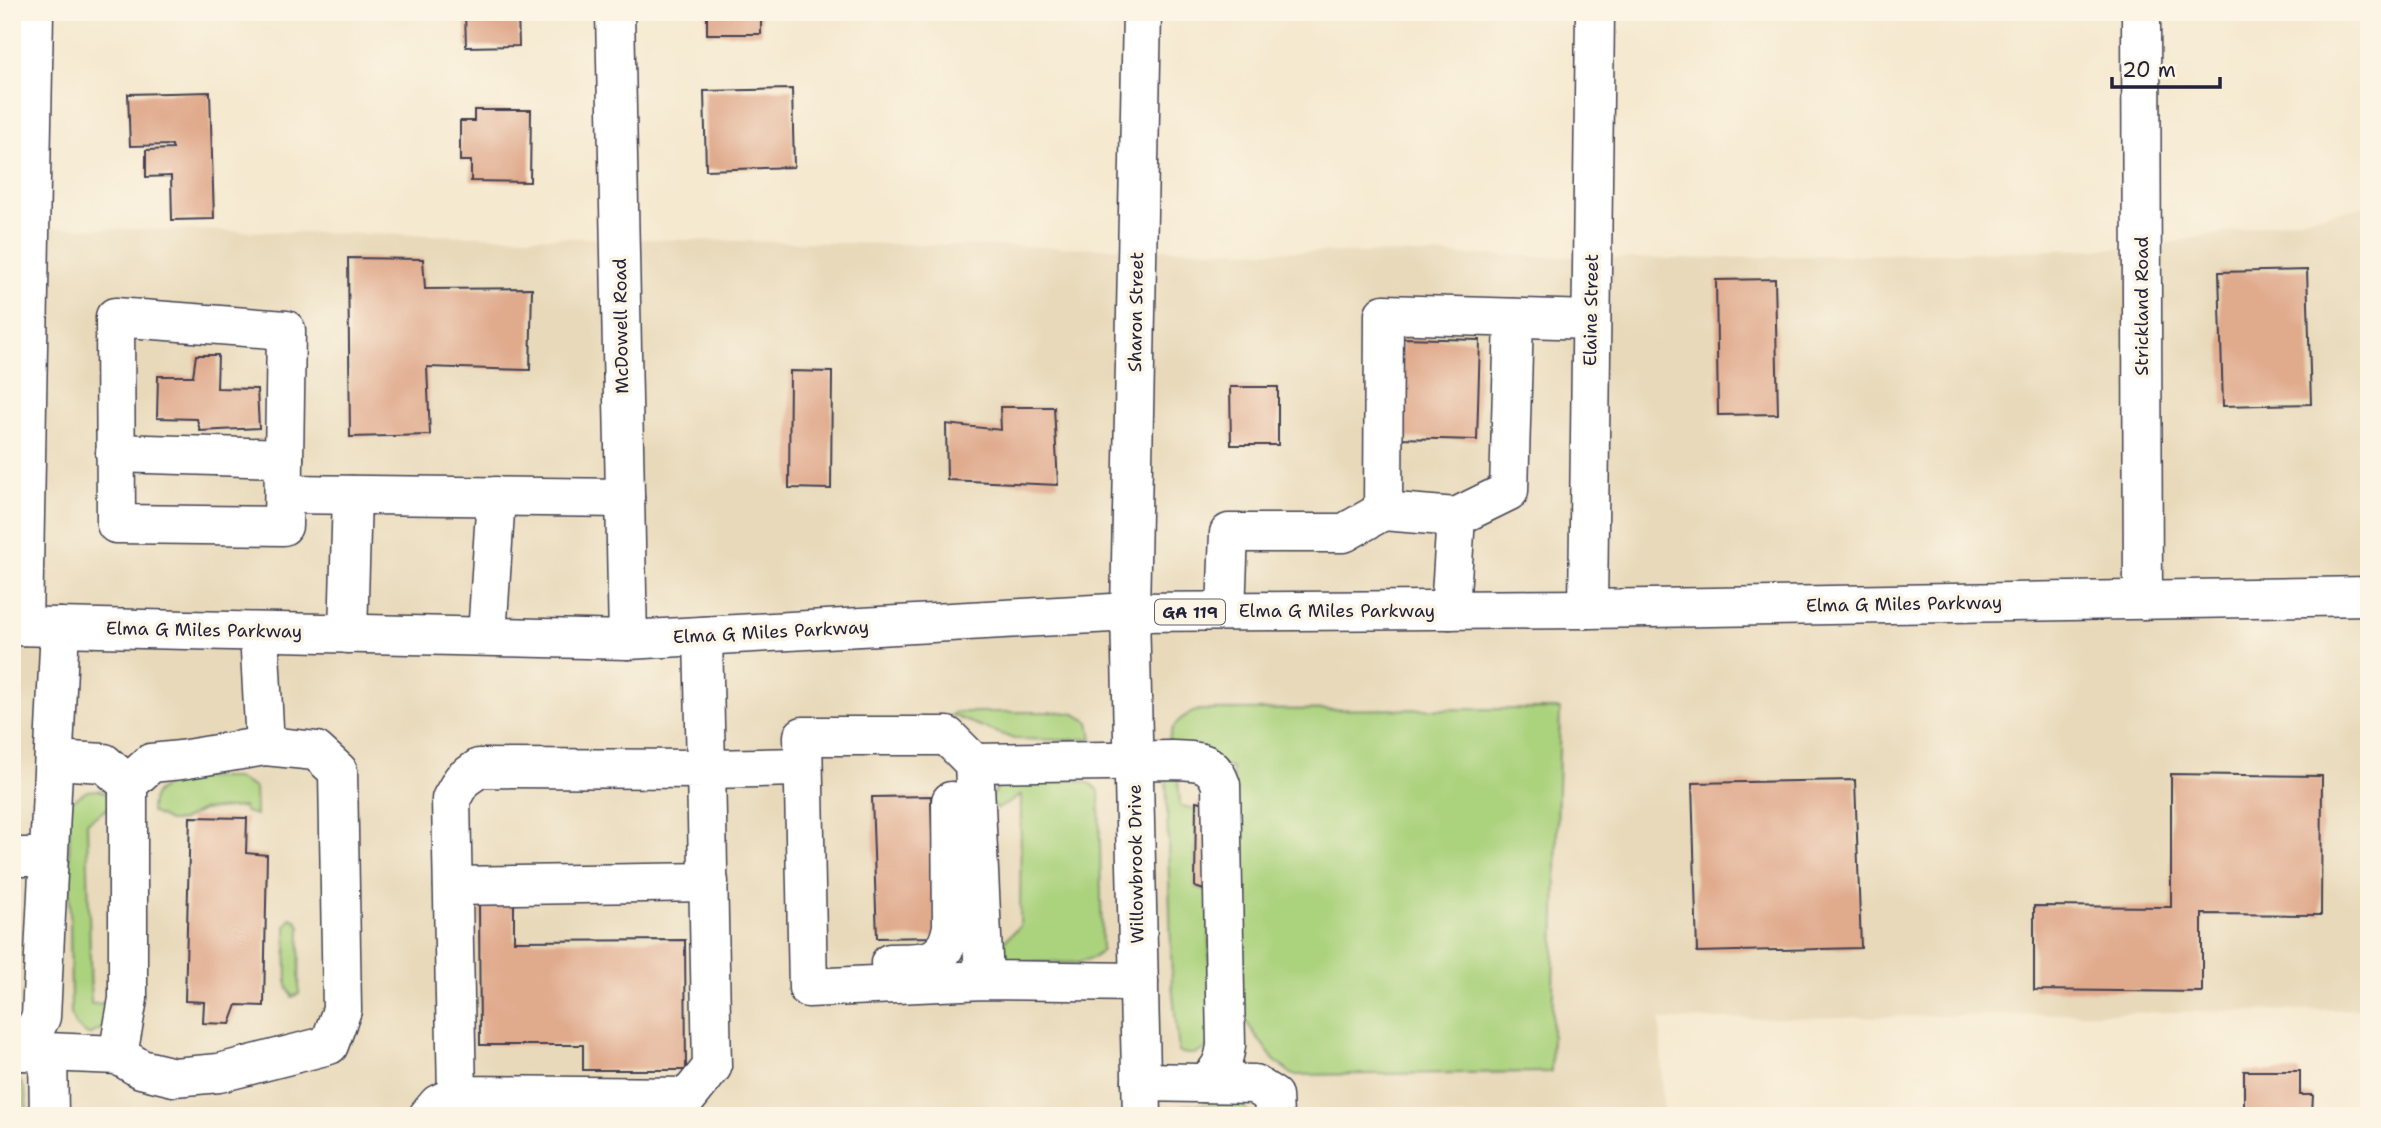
<svg xmlns="http://www.w3.org/2000/svg" width="2381" height="1128" font-family="'Shantell Sans',sans-serif">
	<style>
		.built { fill: #e8d9ba }
		.green { fill: #abd27d; stroke: #667a5c; stroke-width: 2 }
		.building { fill: #e0aa8d }
		.lines { fill: none; stroke-linecap: round; stroke-linejoin: round }
		.minor-casing { stroke: #424051; stroke-width: 41 }
		.major-casing { stroke: #424051; stroke-width: 41 }
		.minor { stroke: #fff; stroke-width: 38 }
		.major { stroke: #fff; stroke-width: 38 }
		.labels { text-anchor: middle; stroke-width: 7; stroke-linejoin: round; paint-order: stroke }
		.shield { fill: #fcf5e5; stroke: #63616e; stroke-width: 2 }
		.shield-label { font-size: 16px; font-weight: bold; fill: #22223b }
		.street-label { font-size: 18px; fill: #22223b; stroke: #fcf5e5 }
	</style>
	<rect width="100%" height="100%" fill="#fcf5e5"/>
	<filter id="ink" filterUnits="userSpaceOnUse"><feTurbulence type="fractalNoise" baseFrequency=".0143" numOctaves="2"/><feDisplacementMap in="SourceGraphic" scale="14" xChannelSelector="R" yChannelSelector="G"/><feConvolveMatrix kernelMatrix="1 2 1 2 8 2 1 2 1" color-interpolation-filters="sRGB"/></filter>
	<filter id="wash" filterUnits="userSpaceOnUse"><feTurbulence type="fractalNoise" baseFrequency=".00686" numOctaves="4" result="noise"/><feDisplacementMap in="SourceGraphic" scale="28" xChannelSelector="R" yChannelSelector="G"/><feGaussianBlur stdDeviation="1.57" result="paint"/><feColorMatrix in="noise" values="0 0 0 0 0 0 0 0 0 0 0 0 0 0 0 0 0 1.4 0 .05"/><feComposite in="paint" operator="in"/></filter>
	<g filter="url(#wash)">
		<rect width="100%" height="100%" fill="#f5e9d0"/>
		<path class="built" d="M2369 206V1009L1660 1020 1663 1116H12V227L1681 259 2142 248Z"/>
		<g class="green">
			<path d="M1560 709 1551 1072 1293 1075 1274 1060 1236 1008 1232 768 1168 750C1168 728 1179 715 1200 710Z"/>
			<path d="M956 712H1062L1075 714 1089 722 1092 738 1070 740 1014 739 951 715Z"/>
			<path d="M1166 771 1178 778 1180 806 1196 809 1195 887 1210 892 1209 1045C1201 1055 1191 1056 1179 1052L1172 984Z"/>
			<path d="M181 778H236L255 788 256 815 245 812 243 807 202 810 181 821H169L151 812C151 788 162 788 181 778Z"/>
			<path d="M1076 780 1091 784 1099 791 1102 950 1095 957 1078 963 997 961 996 949 1020 926 1021 795 997 809 989 801 1000 783Z"/>
			<path d="M98 790 109 794 111 806 87 822 91 1004 111 1003 104 1028 88 1035 75 1025 71 1014 69 814 72 801 87 791Z"/>
			<path d="M291 918 296 920 300 926 299 994 292 997 287 986 286 926Z"/>
			<path d="M12 1075C28 1083 26 1100 27 1116H12Z"/>
			<path d="M1237 1102 1247 1110 1248 1116H1183L1182 1106Z"/>
		</g>
		<g id="blocks">
			<g class="building">
				<path d="M465 12H518L519 46 466 47Z"/>
				<rect x="707" y="12" width="54" height="22"/>
				<path d="M792 89 794 167 706 170 704 91Z"/>
				<path d="M210 92 214 219 172 220 171 176 146 177V150L173 149 172 145 130 146 128 94Z"/>
				<path d="M474 110H531L530 182 471 181V161H460V121H474Z"/>
				<path d="M348 258 423 259 425 289 532 288 530 370 427 367 430 435 350 437Z"/>
				<path d="M2307 270 2311 404 2223 406 2219 272Z"/>
				<path d="M1775 279 1778 414 1718 415 1716 280Z"/>
				<path d="M1402 338 1480 340 1477 440 1400 438Z"/>
				<path d="M196 355H218L217 388 257 389 259 428 200 431 197 419 157 418 158 376H193Z"/>
				<path d="M790 371 832 372 831 489 789 488Z"/>
				<path d="M1230 387H1278V445H1231Z"/>
				<path d="M1000 407H1054L1058 485 947 480 946 424 1001 430Z"/>
				<path d="M2171 774 2322 776 2321 915 2202 914V992L2034 990V906L2171 907Z"/>
				<path d="M1855 780 1861 948 1697 952 1692 783Z"/>
				<path d="M931 796 935 937 877 938 872 797Z"/>
				<path d="M1196 801 1212 804 1210 892 1195 887Z"/>
				<path d="M190 817 247 818 246 853 267 855 264 1006 237 1005 230 1024 203 1023 204 1002 185 1001Z"/>
				<path d="M479 903H514V941L685 940 686 1070H583V1045H480Z"/>
				<path d="M2244 1071H2300V1095H2313L2312 1115 2244 1116Z"/>
				<path d="M946 1111V1116H846V1112Z"/>
			</g>
		</g>
	</g>
	<g filter="url(#ink)">
		<use href="#blocks" fill-opacity="0" stroke="#424051" stroke-width="2"/>
		<g class="lines">
			<defs>
				<g id="minor">
					<path d="M615 12 628 640"/>
					<path d="M2141 12 2143 600"/>
					<path d="M115 317 286 330 283 526 116 524Z"/>
					<path d="M115 453 284 458"/>
					<path d="M284 494 625 498"/>
					<path d="M1383 511 1456 517 1450 610"/>
					<path d="M1456 517 1509 491 1514 318"/>
					<path d="M1588 609 1595 12"/>
					<path d="M1226 611 1229 533H1344L1383 511 1384 314 1591 320"/>
					<path d="M23 626 34 12"/>
					<path d="M259 632 265 746"/>
					<path d="M348 634 352 495"/>
					<path d="M487 636 496 496"/>
					<path d="M703 636 706 769 803 767"/>
					<path d="M54 760 104 763 128 784"/>
					<path d="M974 763 1172 760C1197 761 1212 759 1221 785L1226 1045C1224 1063 1218 1073 1204 1083"/>
					<path d="M479 768 706 769 712 1067 688 1097 457 1095 451 799 462 780Z"/>
					<path d="M12 857H48"/>
					<path d="M453 886 709 882"/>
					<path d="M890 963C924 962 944 967 952 927L951 801"/>
					<path d="M984 980 974 763 947 736H803L808 988 984 980 1139 982"/>
					<path d="M12 1051H23L41 1017 60 627"/>
					<path d="M23 1051 118 1055 141 1069 174 1077 219 1073 329 1045 342 1010 338 771 316 751 265 746 181 760 151 763 128 784V999L118 1055"/>
					<path d="M48 1052 49 1116"/>
					<path d="M1141 1082 1254 1084 1273 1096 1274 1116"/>
					<path d="M428 1116 438 1104 457 1095"/>
					<path d="M1142 1116 1130 612 1142 12"/>
				</g>
				<path id="major" d="M12 626 628 640 1130 612 1588 609 2369 596"/>
			</defs>
			<use href="#minor" class="minor-casing"/>
			<use href="#major" class="major-casing"/>
			<use href="#minor" class="minor"/>
			<use href="#major" class="major"/>
		</g>
	</g>
	<g class="labels">
		<rect class="shield" x="1155" y="599.5" width="70" height="25" rx="5"/>
		<g class="shield-label">
			<text x="1190" y="618">GA 119</text>
		</g>
		<g class="street-label">
			<text transform="translate(2142 306) rotate(-90)" y="6">Strickland Road</text>
			<text transform="translate(1591 310) rotate(-89)" y="6">Elaine Street</text>
			<text transform="translate(1136 312) rotate(-89)" y="6">Sharon Street</text>
			<text transform="translate(621 326) rotate(-91)" y="6">McDowell Road</text>
			<text transform="translate(1904 604) rotate(-1)" y="6">Elma G Miles Parkway</text>
			<text x="1337" y="617">Elma G Miles Parkway</text>
			<text transform="translate(204 630) rotate(1)" y="6">Elma G Miles Parkway</text>
			<text transform="translate(771 632) rotate(-3)" y="6">Elma G Miles Parkway</text>
			<text transform="translate(1136 864) rotate(-91)" y="6">Willowbrook Drive</text>
		</g>
	</g>
	<rect width="2381" height="1128" fill="none" stroke="#fcf5e5" stroke-width="42"/>
	<path d="M2112 77v10h108v-10" fill="none" stroke="#22223b" stroke-width="3.5"/>
	<text x="2122" y="77" font-size="21" fill="#22223b" stroke="#fcf5e5" stroke-width="5" paint-order="stroke">20 m</text>
</svg>
